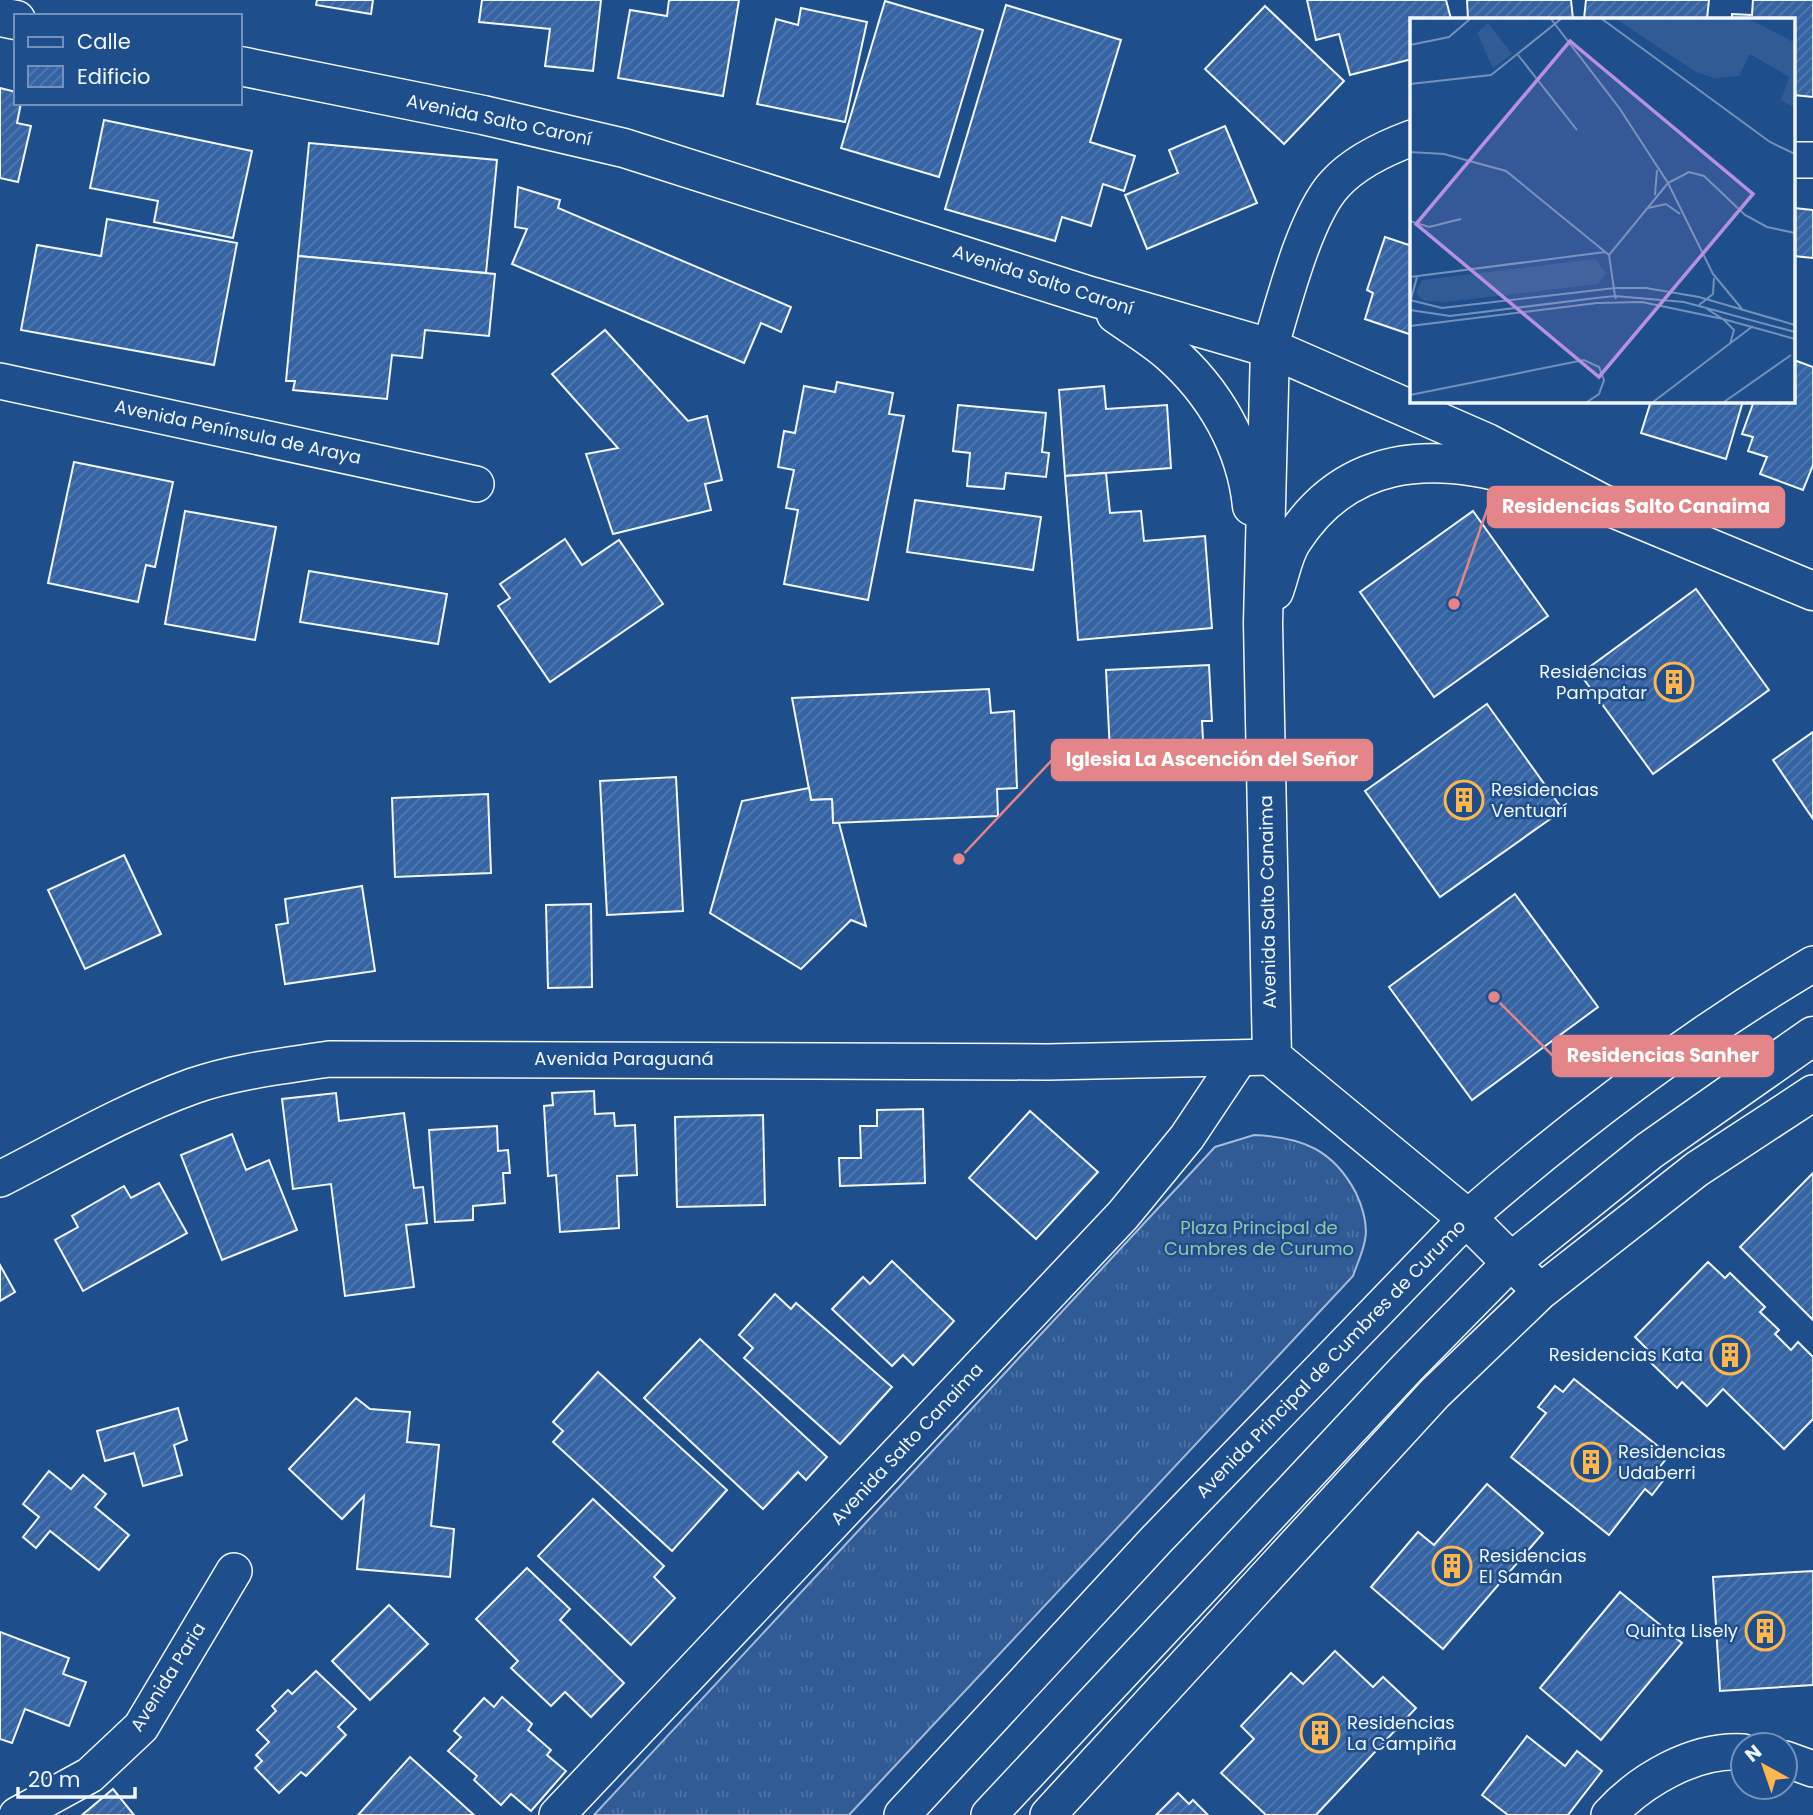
<svg xmlns="http://www.w3.org/2000/svg" width="1813" height="1815" font-family="Poppins,sans-serif">
	<style>
		.grass { fill: url(#grass-tufts); stroke: #a8bbd7; stroke-width: 2 }
		.building { fill: url(#building-hatch); stroke: #f2f6ff; stroke-width: 2 }
		.lines { fill: none; stroke-linecap: round; stroke-linejoin: round }
		.street-casing { stroke: #f2f6ff; stroke-width: 38 }
		.secondary-casing { stroke: #f2f6ff; stroke-width: 41 }
		.street { stroke: #1f4e8c; stroke-width: 35 }
		.secondary { stroke: #1f4e8c; stroke-width: 38 }
		.labels { text-anchor: middle; stroke-width: 5; stroke-linejoin: round; paint-order: stroke }
		.street-label { font-size: 18px; fill: #f2f6ff; stroke: #1f4e8c }
		.poi-label { font-size: 18px; fill: #f2f6ff; stroke: #1f4e8c; text-anchor: start }
		.park-label { font-size: 18px; fill: #97c8a6; stroke: #1f4e8c }
		.inset-road { fill: none; stroke: #7391ba; stroke-width: 2 }
		.view { fill: #b691df; fill-opacity: 0.15; stroke: #b691df; stroke-width: 3.5 }
		.inset-edge { fill: none; stroke: #f2f6ff; stroke-width: 3.5 }
		.leader { fill: none; stroke: #e38589; stroke-width: 2.5 }
		.callout-dot { fill: #e38589; stroke: #1f4e8c; stroke-width: 2.5 }
		.callout { fill: #e38589; stroke: #e38589; stroke-width: 2.5 }
		.callout-label { font-size: 19px; text-anchor: middle; font-weight: bold; fill: #fff }
	</style>
	<defs>
		<pattern id="grass-tufts" width="24" height="20" patternUnits="userSpaceOnUse" patternTransform="scale(1.75)"><rect width="24" height="20" fill="#305b95"/><path d="M3 7l-1-3M5 7V3M7 7l1-3M15 17l-1-3M17 17v-4M19 17l1-3" fill="none" stroke="#4e73a5"/></pattern>
		<pattern id="building-hatch" width="6" height="6" patternUnits="userSpaceOnUse" patternTransform="scale(1.75)"><rect width="6" height="6" fill="#3563a3"/><path d="M-1 1l2-2M0 6l6-6M5 7l2-2" fill="none" stroke="#537ab1"/></pattern>
	</defs>
	<rect width="100%" height="100%" fill="#1f4e8c"/>
	<path class="grass" d="M1254 1135C1301 1137 1333 1149 1356 1193 1362 1206 1368 1225 1365 1240 1363 1252 1357 1264 1353 1276L849 1815H594L1215 1147Z"/>
	<g class="building">
		<path d="M317 0H373L371 14 316 5Z"/>
		<path d="M482 0H601L593 71 545 66 550 29 479 22Z"/>
		<path d="M669 0H739L723 96 618 78 630 10 667 16Z"/>
		<path d="M1307 0H1446L1451 19H1412V59L1350 75 1339 34 1316 40Z"/>
		<path d="M1467 0H1571L1573 19H1468Z"/>
		<path d="M1586 0H1709L1707 19H1584Z"/>
		<path d="M1753 0H1813V97L1794 95V19H1732V14L1752 15Z"/>
		<path d="M885 1 983 30 939 177 841 148Z"/>
		<path d="M1006 5 1121 40 1090 142 1135 156 1124 191 1103 184 1091 226 1062 217 1055 241 945 209Z"/>
		<path d="M1265 6 1344 81 1284 144 1205 69Z"/>
		<path d="M801 8 867 22 845 122 757 104 776 19 798 25Z"/>
		<path d="M0 88 16 92V103H21L17 123 31 126 18 182 0 178Z"/>
		<path d="M104 120 252 151 233 238 154 222 158 201 90 188Z"/>
		<path d="M1225 126 1257 203 1147 249 1125 195 1178 173 1169 150Z"/>
		<path d="M309 143 497 160 486 273 298 256Z"/>
		<path d="M518 187 560 200 558 208 791 307 781 332 761 323 744 363 512 264 527 229 515 227Z"/>
		<path d="M1794 208 1813 210V258L1794 256Z"/>
		<path d="M107 219 237 243 214 365 21 330 37 245 101 256Z"/>
		<path d="M1385 237 1412 246V335L1365 319 1373 293 1367 290Z"/>
		<path d="M298 256 495 274 489 336 425 330 422 358 392 355 387 399 293 390 295 381H286Z"/>
		<path d="M605 330 688 421 707 416 722 480 705 484 711 510 613 534 586 454 618 448 552 374Z"/>
		<path d="M1794 360 1813 367V465L1803 490 1760 474 1767 457 1748 451 1753 437 1742 434 1754 401H1794Z"/>
		<path d="M837 382 893 393 889 414 904 416 868 600 784 584 798 510 786 508 794 470 778 467 784 431 795 433 804 386 835 392Z"/>
		<path d="M1104 386 1106 409 1167 405 1171 468 1065 476 1059 390Z"/>
		<path d="M1651 401H1743L1726 459 1641 433Z"/>
		<path d="M958 405 1046 413 1042 452 1049 453 1046 477 1006 473 1004 489 967 486 970 453 953 451Z"/>
		<path d="M74 462 173 482 155 567 146 565 138 602 48 583Z"/>
		<path d="M1106 473 1110 513 1141 511 1144 541 1205 536 1212 628 1078 640 1065 476Z"/>
		<path d="M915 500 1041 517 1033 570 907 552Z"/>
		<path d="M185 511 276 527 255 640 165 624Z"/>
		<path d="M1473 511 1548 616 1434 697 1360 592Z"/>
		<path d="M565 539 582 565 619 540 663 604 550 682 498 606 510 598 500 584Z"/>
		<path d="M309 571 447 594 438 644 300 622Z"/>
		<path d="M1696 589 1769 690 1653 774 1580 674Z"/>
		<path d="M1209 665 1212 721H1202L1205 777 1155 780 1154 771 1111 774 1106 670Z"/>
		<path d="M989 689 991 713 1014 711 1017 788 997 789 998 816 833 823 832 799 811 800 792 698Z"/>
		<path d="M1487 704 1563 810 1440 897 1365 791Z"/>
		<path d="M1813 732V819L1773 760Z"/>
		<path d="M676 777 683 911 607 915 600 781Z"/>
		<path d="M809 788 811 800 832 799 833 823H839L866 926 851 920 801 969 710 913 742 801Z"/>
		<path d="M488 794 491 873 395 877 392 798Z"/>
		<path d="M124 855 161 934 85 969 48 890Z"/>
		<path d="M362 886 375 971 285 984 276 925 288 923 285 899Z"/>
		<path d="M1515 894 1598 1007 1472 1100 1389 987Z"/>
		<path d="M591 904 592 987 548 988 546 905Z"/>
		<path d="M594 1091 595 1114 614 1113 615 1126 635 1125 637 1175 617 1176 619 1228 560 1232 556 1175 548 1176 544 1106 553 1105 552 1093Z"/>
		<path d="M336 1093 339 1121 404 1113 414 1188 423 1187 427 1223 406 1225 414 1287 345 1296 331 1184 293 1189 282 1099Z"/>
		<path d="M923 1109 925 1183 840 1186 839 1158H861L860 1126H877V1110Z"/>
		<path d="M1030 1111 1098 1172 1036 1239 969 1178Z"/>
		<path d="M763 1115 765 1205 677 1207 675 1117Z"/>
		<path d="M497 1126 498 1151 508 1150 510 1173H503L505 1203 473 1206V1220L435 1222 429 1130Z"/>
		<path d="M232 1134 246 1170 269 1160 297 1230 222 1260 181 1155Z"/>
		<path d="M1813 1173V1320L1740 1247Z"/>
		<path d="M159 1183 187 1233 83 1291 55 1240 78 1227 72 1216 124 1186 131 1198Z"/>
		<path d="M892 1261 954 1321 913 1365 903 1355 892 1366 832 1309 863 1277 870 1284Z"/>
		<path d="M1708 1262 1725 1278 1730 1273 1765 1307 1760 1312 1779 1330 1775 1334 1791 1350 1798 1342 1813 1357V1419L1784 1449 1723 1389 1707 1406 1682 1382 1677 1388 1646 1358 1651 1353 1635 1337Z"/>
		<path d="M0 1265 15 1292 0 1301Z"/>
		<path d="M775 1294 791 1309 796 1303 892 1387 840 1444 744 1358 753 1348 739 1335Z"/>
		<path d="M700 1339 827 1457 806 1480 798 1472 763 1509 644 1398Z"/>
		<path d="M598 1372 727 1490 672 1551 553 1442 563 1431 553 1422Z"/>
		<path d="M1574 1379 1669 1455 1659 1468 1668 1474 1652 1495 1645 1489 1609 1535 1511 1457 1546 1413 1538 1407 1555 1386 1563 1392Z"/>
		<path d="M356 1398 370 1409 410 1412 407 1442 439 1445 431 1526 454 1529 450 1577 357 1569 364 1496 342 1519 289 1469Z"/>
		<path d="M178 1408 187 1440 174 1445 182 1475 143 1486 134 1453 105 1461 97 1431Z"/>
		<path d="M49 1471 71 1489 83 1475 106 1494 95 1507 129 1535 99 1570 50 1531 36 1548 23 1537 39 1517 23 1504Z"/>
		<path d="M1487 1484 1543 1533 1443 1649 1371 1587 1418 1532 1434 1545Z"/>
		<path d="M593 1499 664 1566 654 1577 675 1598 631 1645 538 1556Z"/>
		<path d="M527 1568 570 1609 560 1620 624 1683 591 1717 565 1692 551 1706 511 1668 518 1661 476 1619Z"/>
		<path d="M1813 1571V1685L1720 1691 1713 1577Z"/>
		<path d="M1620 1592 1682 1643 1601 1740 1540 1688Z"/>
		<path d="M389 1605 428 1644 370 1700 332 1661Z"/>
		<path d="M0 1632 69 1658 63 1674 86 1682 69 1726 25 1709 12 1743 0 1739Z"/>
		<path d="M1335 1651 1373 1687 1383 1677 1416 1708 1316 1815H1266L1221 1773 1254 1739 1241 1726 1291 1673 1303 1684Z"/>
		<path d="M316 1671 356 1709 338 1727 346 1735 306 1776 301 1772 279 1793 255 1768 262 1761 256 1755 269 1742 257 1730 276 1711 272 1706 288 1690 292 1694Z"/>
		<path d="M502 1697 532 1724 528 1730 551 1750 547 1755 566 1771 531 1811 511 1794 501 1805 474 1780 477 1776 448 1751 461 1737 454 1731 484 1698 494 1707Z"/>
		<path d="M1527 1736 1565 1766 1577 1751 1602 1771 1568 1815H1508L1482 1795Z"/>
		<path d="M410 1757 474 1815H358Z"/>
		<path d="M113 1789 134 1815H82Z"/>
		<path d="M1178 1793 1189 1804 1193 1800 1208 1815H1156Z"/>
	</g>
	<g class="lines">
		<defs>
			<g id="street">
				<path d="M1794 160H1813"/>
				<path d="M1270 348C1283 305 1305 216 1335 184 1354 163 1385 148 1412 138"/>
				<path d="M0 381 476 484"/>
				<path d="M0 1179C63 1147 126 1110 193 1086 236 1071 284 1066 329 1059L1048 1062 1272 1057"/>
				<path d="M1785 1759 1813 1769"/>
				<path d="M17 1815 90 1775 141 1727 234 1571"/>
				<path d="M557 1815 1123 1215 1187 1137 1239 1059"/>
				<path d="M902 1815 1157 1539 1467 1218C1575 1124 1690 1037 1813 964"/>
				<path d="M989 1815 1407 1368 1511 1262 1531 1282"/>
				<path d="M1048 1815 1435 1393 1540 1292 1697 1169 1813 1093"/>
				<path d="M1609 1815C1641 1780 1694 1749 1743 1752"/>
			</g>
			<g id="secondary">
				<path d="M0 17 16 20"/>
				<path d="M240 66 483 115 624 148 1090 296 1270 348 1487 443 1601 503 1813 591"/>
				<path d="M1116 314C1133 326 1153 338 1169 352 1214 391 1246 446 1252 506"/>
				<path d="M1270 348 1263 623 1272 1057 1467 1218 1511 1262 1649 1151 1813 1036"/>
				<path d="M1274 591C1280 575 1283 555 1292 541 1346 456 1430 451 1519 477"/>
			</g>
		</defs>
		<use href="#street" class="street-casing"/>
		<use href="#secondary" class="secondary-casing"/>
		<use href="#street" class="street"/>
		<use href="#secondary" class="secondary"/>
	</g>
	<defs>
		<symbol id="building-ring" viewBox="-11 -11 22 22"><circle r="9.5" fill="#1f4e8c" stroke="#ffb74d" stroke-width="1.5"/><path d="M-4-6H4V6H1V3H-1V6H-4ZM-2.5-4.3h1.7v1.8h-1.7ZM.8-4.3h1.7v1.8H.8ZM-2.5-1h1.7V.8h-1.7ZM.8-1h1.7V.8H.8Z" fill="#ffb74d"/></symbol>
	</defs>
	<g fill-rule="evenodd">
		<use href="#building-ring" x="1652" y="660" width="44" height="44"/>
		<use href="#building-ring" x="1442" y="778" width="44" height="44"/>
		<use href="#building-ring" x="1708" y="1333" width="44" height="44"/>
		<use href="#building-ring" x="1569" y="1440" width="44" height="44"/>
		<use href="#building-ring" x="1430" y="1544" width="44" height="44"/>
		<use href="#building-ring" x="1743" y="1609" width="44" height="44"/>
		<use href="#building-ring" x="1298" y="1711" width="44" height="44"/>
	</g>
	<g class="labels">
		<g class="street-label">
			<text transform="translate(499 120) rotate(12)" y="6">Avenida Salto Caroní</text>
			<text transform="translate(1043 280) rotate(18)" y="6">Avenida Salto Caroní</text>
			<text transform="translate(238 432) rotate(12)" y="6">Avenida Península de Araya</text>
			<text transform="translate(1268 902) rotate(-91)" y="6">Avenida Salto Canaima</text>
			<text x="624" y="1065">Avenida Paraguaná</text>
			<text transform="translate(1331 1359) rotate(-46)" y="6">Avenida Principal de Cumbres de Curumo</text>
			<text transform="translate(907 1444) rotate(-47)" y="6">Avenida Salto Canaima</text>
			<text transform="translate(168 1677) rotate(-58)" y="6">Avenida Paria</text>
		</g>
		<g class="poi-label">
			<text x="1647" y="678" text-anchor="end">Residencias<tspan x="1647" dy="21">Pampatar</tspan></text>
			<text x="1491" y="796">Residencias<tspan x="1491" dy="21">Ventuarí</tspan></text>
			<text x="1703" y="1361" text-anchor="end">Residencias Kata</text>
			<text x="1618" y="1458">Residencias<tspan x="1618" dy="21">Udaberri</tspan></text>
			<text x="1479" y="1562">Residencias<tspan x="1479" dy="21">El Samán</tspan></text>
			<text x="1738" y="1637" text-anchor="end">Quinta Lisely</text>
			<text x="1347" y="1729">Residencias<tspan x="1347" dy="21">La Campiña</tspan></text>
		</g>
		<g class="park-label">
			<text x="1259" y="1234">Plaza Principal de<tspan x="1259" dy="21">Cumbres de Curumo</tspan></text>
		</g>
	</g>
	<g transform="translate(1410 18)">
		<rect width="385" height="385" fill="#1f4e8c"/>
		<path d="M78 5 102 36 83 50 67 15ZM185 241 196 255 188 266 36 284 14 283 6 275 12 262Z" fill="#305b95"/>
		<path d="M206 1H338L353 8 385 25V90L371 82 379 59 340 36 329 58 305 60 286 54Z" fill="#305b95"/>
		<path class="inset-road" d="M141 1 210 91 258 165 303 256 332 291M192 1 360 124 385 136M0 27 39 19 60 1M108 37 167 112M0 66 81 57 151 1M0 134 34 136 96 153 199 237M258 165 279 154 294 158 335 197 357 209 385 215M258 165 199 237 205 278 274 284 385 314M245 177 247 152M238 190 256 186 270 196M0 203 19 209 51 201M0 259 195 234M0 282 32 290 205 270H236L289 279 385 307M0 285 7 259M289 287 303 276 304 260M297 291 313 301 385 321M0 292 40 298 186 280 205 278 206 281M0 308 187 285 232 284 313 301 324 312 320 326M0 377 174 342 189 349 194 362 189 376 177 384M243 384 343 308M314 384 381 337"/>
		<path class="view" d="M160 23 343 176 189 359 6 206Z"/>
		<rect width="385" height="385" class="inset-edge"/>
	</g>
	<path class="leader" d="M1454 604L1488 507M959 859L1052 760M1494 997L1553 1056"/>
	<g class="callout-dot">
		<circle cx="1454" cy="604" r="7"/>
		<circle cx="959" cy="859" r="7"/>
		<circle cx="1494" cy="997" r="7"/>
	</g>
	<g class="callout">
		<rect x="1488" y="487" width="296" height="40" rx="7"/>
		<rect x="1052" y="740" width="320" height="40" rx="7"/>
		<rect x="1553" y="1036" width="220" height="40" rx="7"/>
	</g>
	<g class="callout-label">
		<text x="1636" y="513">Residencias Salto Canaima</text>
		<text x="1212" y="766">Iglesia La Ascención del Señor</text>
		<text x="1663" y="1062">Residencias Sanher</text>
	</g>
	<rect x="14" y="14" width="228" height="91" fill="#1f4e8c" stroke="#7391ba" stroke-width="2"/>
	<rect x="28" y="37" width="35" height="10" fill="#1f4e8c" stroke="#7391ba" stroke-width="2"/>
	<text x="77" y="49" font-size="21" fill="#f2f6ff">Calle</text>
	<rect x="28" y="66" width="35" height="21" fill="url(#building-hatch)" stroke="#7391ba" stroke-width="2"/>
	<text x="77" y="84" font-size="21" fill="#f2f6ff">Edificio</text>
	<g transform="translate(1764 1766) rotate(320)"><circle r="33" fill="#1f4e8c" stroke="#7391ba" stroke-width="2"/>
	<path d="M0-5L12 26L0 18L-12 26Z" fill="#ffb74d"/>
	<text y="-10" font-size="19" font-weight="bold" text-anchor="middle" fill="#f2f6ff">N</text>
	</g>
	<path d="M18 1787v10h117v-10" fill="none" stroke="#f2f6ff" stroke-width="3.5"/>
	<text x="28" y="1787" font-size="21" fill="#f2f6ff" stroke="#1f4e8c" stroke-width="5" paint-order="stroke">20 m</text>
</svg>
